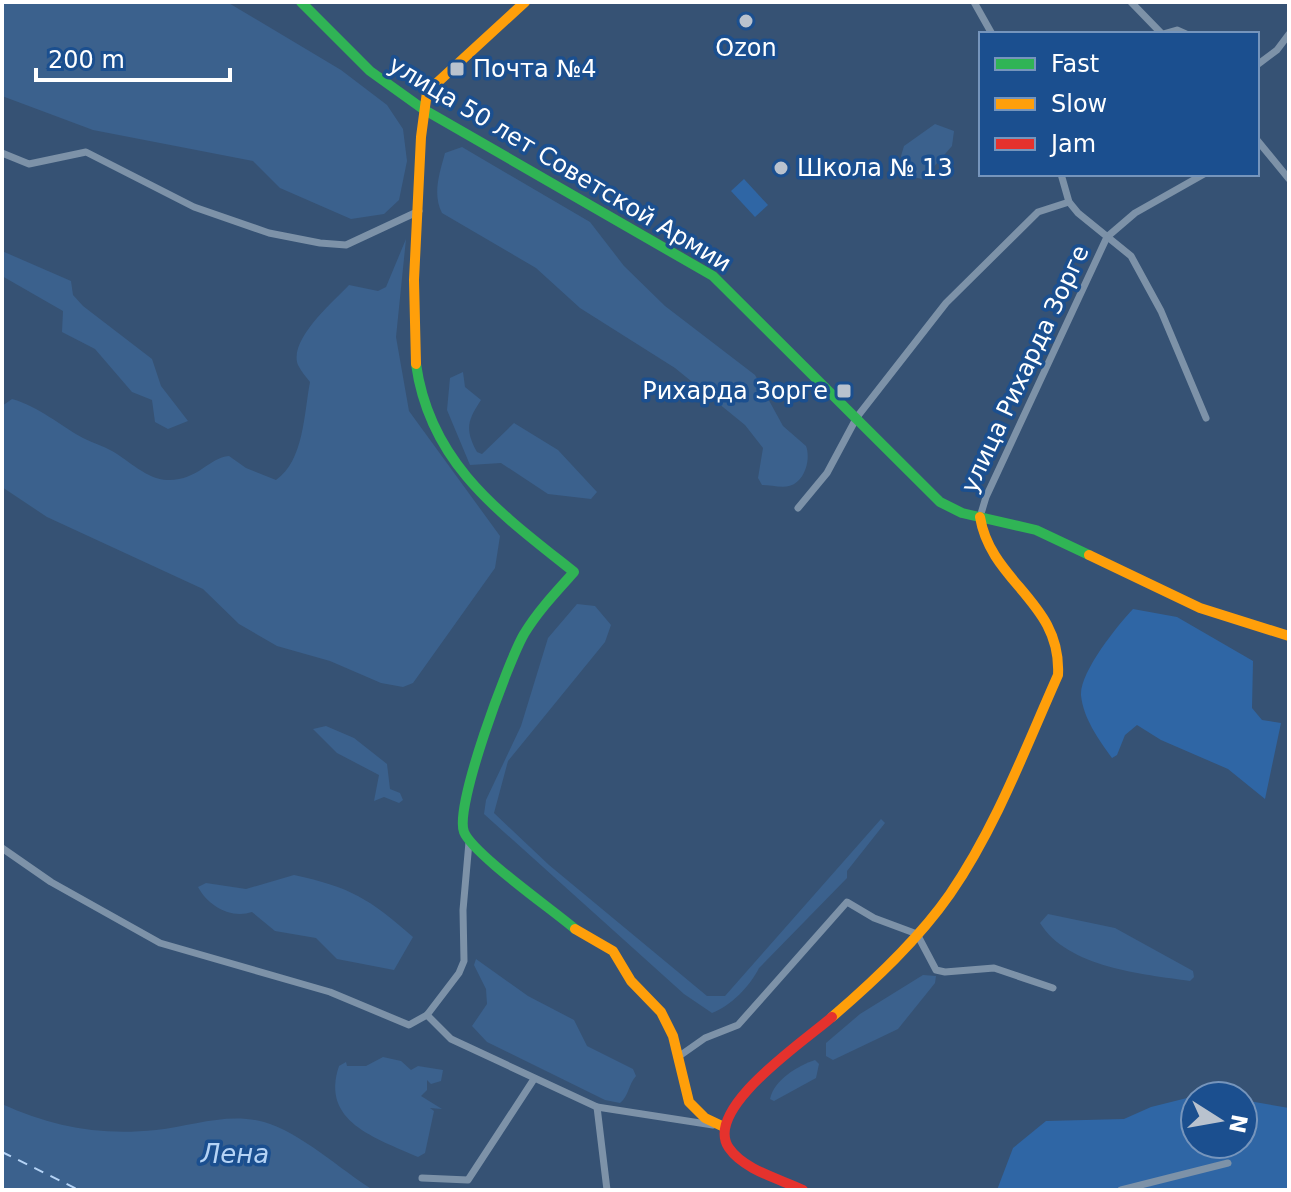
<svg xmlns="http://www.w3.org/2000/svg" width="1291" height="1192" font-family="'DejaVu Sans',sans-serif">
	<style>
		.green { fill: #2f66a5 }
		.water { fill: #3b618d }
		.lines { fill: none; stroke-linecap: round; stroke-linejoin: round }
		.ferry { stroke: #b5d3f5; stroke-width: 2; stroke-dasharray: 10 8; stroke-linecap: butt }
		.street { stroke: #7d92a8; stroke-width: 7 }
		.fast { stroke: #30b455; stroke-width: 10 }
		.slow { stroke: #ff9f0a; stroke-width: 10 }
		.jam { stroke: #e5322d; stroke-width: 10 }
		.poi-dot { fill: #b9c2ce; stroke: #1b4f8f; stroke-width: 3 }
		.labels { text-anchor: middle; stroke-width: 7; stroke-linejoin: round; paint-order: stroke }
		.poi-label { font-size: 24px; fill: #fff; stroke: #1b4f8f; text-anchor: start }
		.street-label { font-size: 24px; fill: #fff; stroke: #1b4f8f }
		.water-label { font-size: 26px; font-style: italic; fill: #b5d3f5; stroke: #1b4f8f }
	</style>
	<rect width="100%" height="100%" fill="#365274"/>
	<g class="green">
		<path d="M744 179 768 205 755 217 731 191Z"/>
		<path d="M1133 609 1177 617 1253 661 1252 708 1262 720 1281 723 1265 799 1228 769 1161 740 1137 725 1125 735 1117 755 1112 758C1099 740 1083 718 1081 695 1080 672 1117 626 1133 609Z"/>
		<path d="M1195 1096V1144H1243V1100L1289 1108V1190H997L1013 1148 1046 1121 1124 1119 1151 1107Z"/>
	</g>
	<g class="water">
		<path d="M2 2H227L341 70 387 105 403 129 407 161 399 200 384 214 351 219 280 188 253 161 93 130 2 96Z"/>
		<path d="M935 124 954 131 952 146 923 179 907 176 901 156 904 146Z"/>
		<path d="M462 147 590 222 624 266 665 306 755 375 783 426 806 446C811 459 805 482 789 486 782 488 770 485 762 485L758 478 763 448 745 425 675 368 580 308 536 268 442 213C432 194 440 172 445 153Z"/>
		<path d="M406 239 396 337 409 411 500 536 495 568 413 683 403 687 381 683 330 661 277 646 239 624 203 589 47 517 2 487V406L12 399C40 407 59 425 83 438 93 443 103 446 112 451 128 460 148 480 167 480 198 481 208 458 229 456L246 468 276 480C304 461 304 413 310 382 306 377 301 371 298 365 288 340 334 301 349 285L378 291 386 287Z"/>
		<path d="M2 251 71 281 73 295 83 306 152 359 161 386 188 421 168 429 155 422 152 400 132 392 95 349 62 332 63 311 2 276Z"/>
		<path d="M463 372 465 387 481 400C467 421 465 430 477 452L482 454 514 423 558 450 597 492 591 499 548 494 501 463 470 465 447 410 450 378Z"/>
		<path d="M577 604 595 606 611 625 605 642 508 761 494 813 549 865 707 996H725L881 819 885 823 847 871V878L759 968C750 986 731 1006 712 1013L684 994 484 814 486 800 521 726 548 638Z"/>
		<path d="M326 726 354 738 387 764 390 789 400 793 403 800 399 803 384 797 374 801 379 775 337 753 313 729Z"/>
		<path d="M294 875C350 887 370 899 413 937L394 970 337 959 316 938 275 931 252 912C231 919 208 906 198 887L206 883 246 889Z"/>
		<path d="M1048 914 1115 928 1193 971 1194 977 1190 981C1143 974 1068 968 1040 923Z"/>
		<path d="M476 959 528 996 574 1020 587 1046 633 1069 636 1076C628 1085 629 1096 620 1103L605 1100 487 1042 472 1026 487 1004 486 989 474 965Z"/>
		<path d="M923 975 936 976 935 983 898 1029 833 1060 826 1056V1043L860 1014Z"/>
		<path d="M383 1057 401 1061 411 1070 418 1066 443 1070 441 1081 431 1084 427 1080V1090L421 1096 442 1109 430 1108 434 1111 425 1153 418 1157C376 1138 320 1122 339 1066L346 1062 347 1066H366Z"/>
		<path d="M815 1060 819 1064 816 1078 774 1101 770 1099C774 1080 797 1066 815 1060Z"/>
		<path d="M2 1104C52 1127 100 1136 156 1130 192 1126 228 1112 264 1122 300 1132 341 1170 373 1190H2Z"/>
	</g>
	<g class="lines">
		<path class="ferry" d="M2 1152 79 1190"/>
		<g class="street">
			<path d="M974 2 992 34"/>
			<path d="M1131 2 1162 34"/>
			<path d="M1163 34 1177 30 1186 34"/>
			<path d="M1257 65 1277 50 1289 34"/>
			<path d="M1257 140 1289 179"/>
			<path d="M2 153 29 164 86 152 194 207 269 233 320 243 346 245 419 211"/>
			<path d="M1061 174 1069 202 1078 213 1131 256 1161 311 1206 418"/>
			<path d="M798 508 827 473 857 417 946 303 1038 212 1069 202"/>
			<path d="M980 517 986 497 1107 237 1135 213 1204 174"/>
			<path d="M2 848 51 882 160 943 330 992 409 1025 427 1015 459 973 464 961 463 910 469 842"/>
			<path d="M427 1015 451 1039 597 1107 713 1125"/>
			<path d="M678 1057 705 1038 738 1025 847 902 874 918 917 934 936 970 945 972 994 968 1053 988"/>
			<path d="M597 1107 607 1190"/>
			<path d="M422 1178 468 1180 534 1079"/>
			<path d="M1121 1190 1228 1163"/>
		</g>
		<g class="fast">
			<path d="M301 2 370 71 423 109 713 276 940 502 962 513 1036 530 1089 555"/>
			<path d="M416 364C430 464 500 513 574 572 556 592 538 611 524 634 508 662 454 807 464 832 473 854 553 910 575 929"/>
		</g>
		<g class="slow">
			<path d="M416 364 414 280 421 137 427 92 525 2"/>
			<path d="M1089 555 1200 608 1289 636"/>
			<path d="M575 929 613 951 631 981 661 1012 673 1036 689 1102 705 1118 724 1127"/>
			<path d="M832 1017C874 981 918 940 950 894 996 827 1025 749 1058 675 1062 602 991 583 980 517"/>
		</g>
		<path class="jam" d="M803 1190C780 1179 744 1170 729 1148 702 1109 806 1040 832 1017"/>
	</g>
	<g class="poi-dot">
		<circle cx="746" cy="21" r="8"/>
		<rect x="449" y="61" width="16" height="16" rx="4"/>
		<circle cx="781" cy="168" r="8"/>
		<rect x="836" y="383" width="16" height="16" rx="4"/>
	</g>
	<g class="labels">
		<g class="poi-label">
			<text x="746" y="56" text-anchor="middle">Ozon</text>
			<text x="473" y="77">Почта №4</text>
			<text x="797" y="176">Школа № 13</text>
			<text x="828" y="399" text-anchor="end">Рихарда Зорге</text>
		</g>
		<g class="street-label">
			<text transform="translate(560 164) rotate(31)" y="8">улица 50 лет Советской Армии</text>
			<text transform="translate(1025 369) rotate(-65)" y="8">улица Рихарда Зорге</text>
		</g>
		<g class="water-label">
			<text x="235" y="1163">Лена</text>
		</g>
	</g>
	<rect width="1291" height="1192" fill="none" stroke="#ffffff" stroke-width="8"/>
	<rect x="979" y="32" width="280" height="144" fill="#1b4f8f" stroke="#7695bc" stroke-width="2"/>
	<rect x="995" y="58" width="40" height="12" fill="#30b455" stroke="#7695bc" stroke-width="2"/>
	<text x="1051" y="72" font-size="24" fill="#ffffff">Fast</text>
	<rect x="995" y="98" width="40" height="12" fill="#ff9f0a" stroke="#7695bc" stroke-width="2"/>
	<text x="1051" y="112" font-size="24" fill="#ffffff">Slow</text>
	<rect x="995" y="138" width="40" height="12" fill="#e5322d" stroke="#7695bc" stroke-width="2"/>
	<text x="1051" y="152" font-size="24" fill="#ffffff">Jam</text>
	<g transform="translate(1219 1120) rotate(101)"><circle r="38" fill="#1b4f8f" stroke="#7695bc" stroke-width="2"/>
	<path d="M0-6L14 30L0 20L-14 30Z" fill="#b9c2ce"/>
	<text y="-12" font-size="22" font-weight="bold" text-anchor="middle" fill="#ffffff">N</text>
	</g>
	<path d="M36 68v12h194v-12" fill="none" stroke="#ffffff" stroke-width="4"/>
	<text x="48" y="68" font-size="24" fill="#ffffff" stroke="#1b4f8f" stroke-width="6" paint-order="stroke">200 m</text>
</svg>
